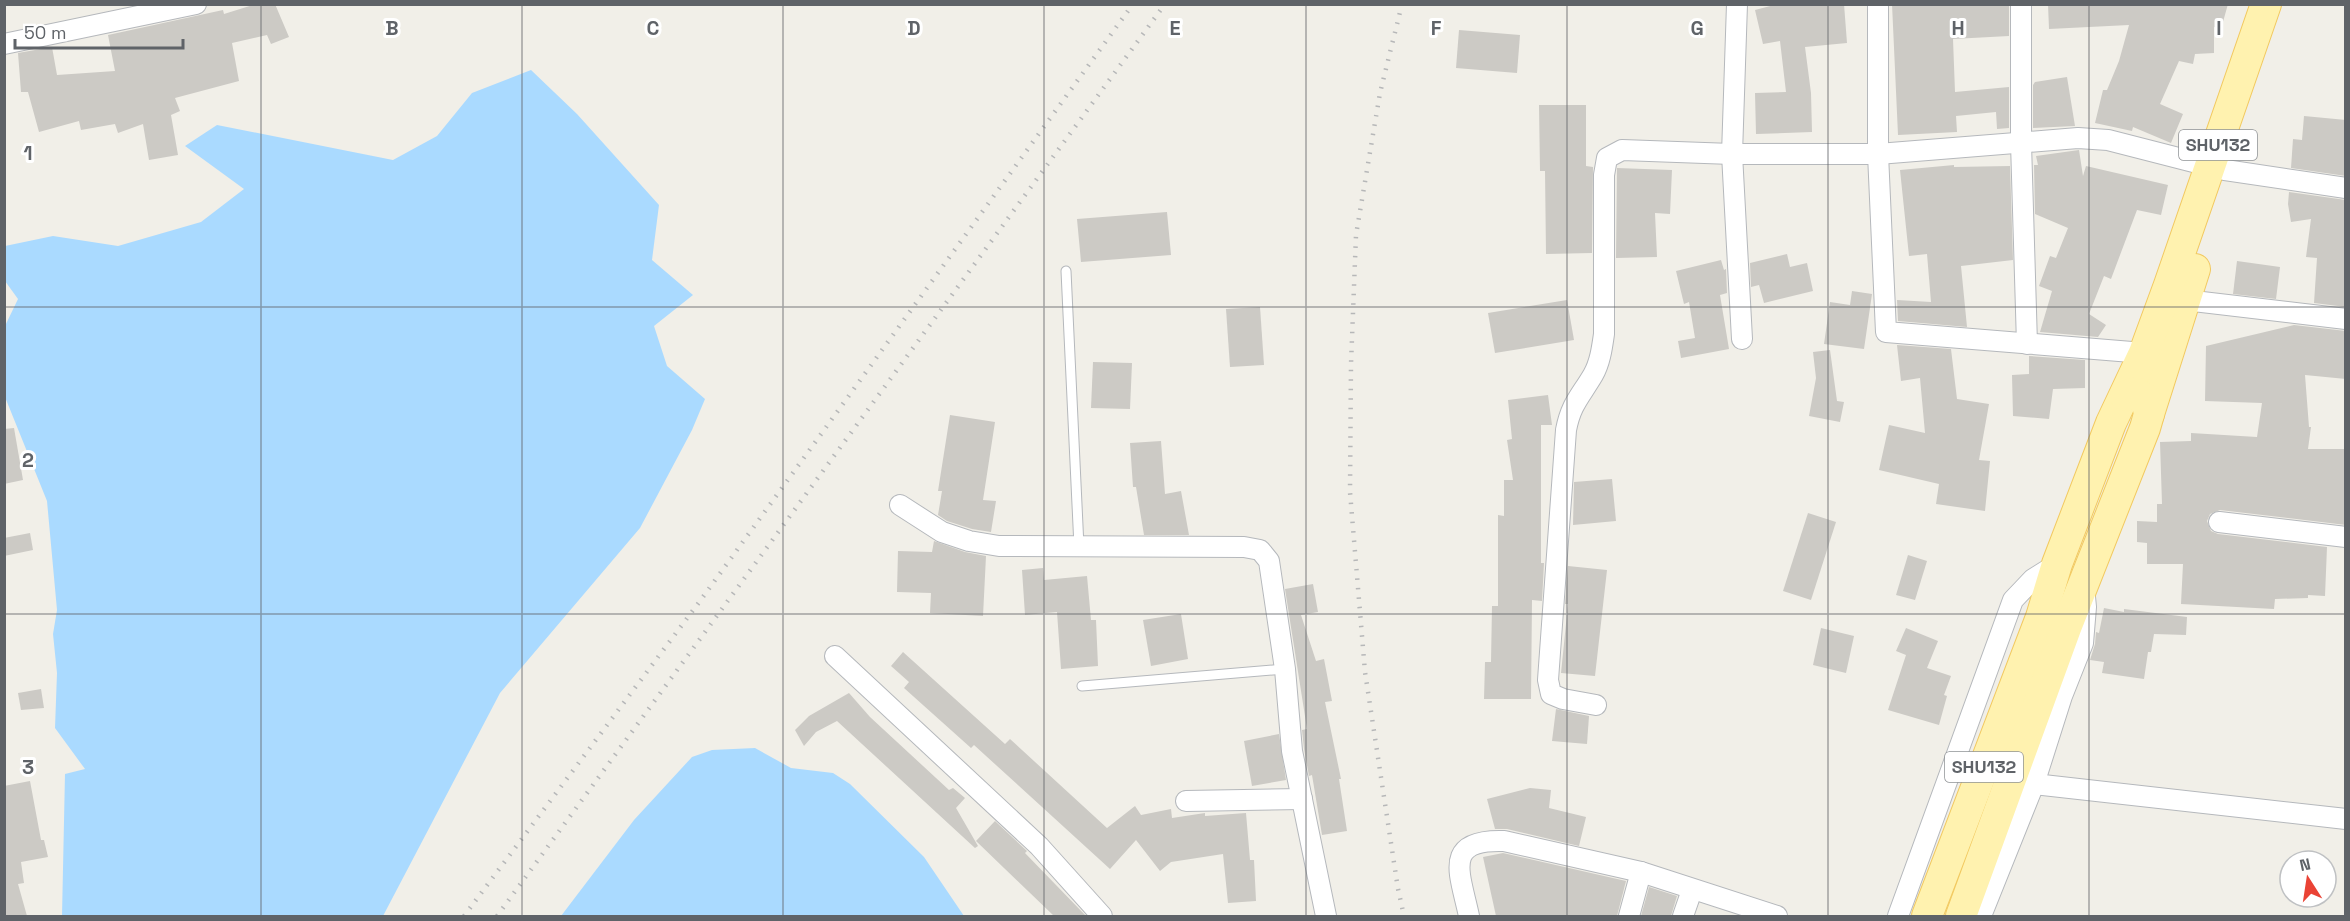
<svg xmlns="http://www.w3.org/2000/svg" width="2350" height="921" font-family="'Space Grotesk',sans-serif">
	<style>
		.water { fill: #aadaff }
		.building { fill: #cccac5 }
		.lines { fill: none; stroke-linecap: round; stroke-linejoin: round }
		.service-casing { stroke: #b5b8bc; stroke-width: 11 }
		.minor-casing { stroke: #b5b8bc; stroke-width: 22 }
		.primary-casing { stroke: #f2c960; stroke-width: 32 }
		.service { stroke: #fff; stroke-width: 9 }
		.minor { stroke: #fff; stroke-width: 20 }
		.primary { stroke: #fff2af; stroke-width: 30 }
		.rail { stroke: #b6b7b8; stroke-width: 4.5; stroke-dasharray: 1.5 8; stroke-linecap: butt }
		.grid { fill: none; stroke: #5f6368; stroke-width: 1.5; stroke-opacity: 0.55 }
		.labels { text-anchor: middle; stroke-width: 6; stroke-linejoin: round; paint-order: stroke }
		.shield { fill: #fff; stroke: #8f9295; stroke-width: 1.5 }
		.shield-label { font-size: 18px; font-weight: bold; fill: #5f6368 }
		.grid-label { font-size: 20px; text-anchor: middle; font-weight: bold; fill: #5f6368; stroke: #fff; stroke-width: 6; stroke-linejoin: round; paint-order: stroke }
	</style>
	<rect width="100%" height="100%" fill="#f1efe8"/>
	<g class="water">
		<path d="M531 70 577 114 659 205 652 260 693 295 654 326 667 366 705 399 692 430 640 528 500 693 383 916H62L65 774 85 769 55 728 57 673 53 634 57 610 47 501 5 397V326L18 299 5 281V246L53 236 118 246 201 222 244 189 185 146 217 125 393 160 437 136 472 93Z"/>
		<path d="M755 748 791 768 833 773 850 784 924 857 964 916H561L634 820 692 757 712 750Z"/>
	</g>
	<g class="building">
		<path d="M256 4H275L289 37 271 44 267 35 232 43 239 81 175 98 180 111 171 115 178 155 149 160 143 124 118 133 115 124 81 130 79 121 39 132 28 92H21L18 53 52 47 57 75 115 71 108 35 223 10 224 14Z"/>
		<path d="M1778 4H1844L1847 43 1805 47 1811 93 1812 132 1756 134 1755 93 1786 92 1780 41 1763 44 1755 10Z"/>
		<path d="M1892 4H2009V36L1953 39 1955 92 2009 87V128L1997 129 1996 112 1956 116 1957 132 1898 135Z"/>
		<path d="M2048 4H2228L2221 29 2214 27V53L2195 54 2193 64 2179 61 2160 104 2183 114 2171 143 2133 127 2132 131 2095 123 2103 90H2107L2119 61 2129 25 2049 29Z"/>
		<path d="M1459 30 1520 35 1517 73 1456 68Z"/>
		<path d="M2067 77 2075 126 2033 128V85L2035 82Z"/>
		<path d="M1539 105H1586V166L1593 167 1592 253 1546 254 1545 171H1540Z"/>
		<path d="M2304 116 2346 120V176L2291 168 2293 139 2302 140Z"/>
		<path d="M2079 150 2083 176 2086 166 2168 185 2161 215 2137 210 2111 279 2104 276 2089 314 2106 325 2098 337 2040 332 2052 291 2039 286 2050 256 2056 258 2068 228 2035 214 2034 165H2038L2036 156Z"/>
		<path d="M1954 165V167L2010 166 2013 260 1961 266 1967 327 1898 321 1897 300 1931 302 1927 254 1909 256 1900 170Z"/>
		<path d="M1617 168 1672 170 1670 214 1655 213 1657 257 1616 258Z"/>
		<path d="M2289 192 2346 200V307L2314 303 2317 258 2306 257 2311 219 2291 222 2288 204Z"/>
		<path d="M1167 212 1171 255 1081 262 1077 219Z"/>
		<path d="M1787 254 1790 267 1807 263 1813 291 1764 303 1759 285 1751 287 1750 263Z"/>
		<path d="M1721 260 1724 270 1726 269 1727 293 1720 295 1729 349 1681 358 1678 341 1695 338 1689 302 1684 304 1676 271Z"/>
		<path d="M2237 261 2280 267 2276 299 2233 294Z"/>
		<path d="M1852 291 1872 294 1864 349 1824 344 1830 302 1850 305Z"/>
		<path d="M1567 300 1574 340 1495 353 1488 313Z"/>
		<path d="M1260 307 1264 365 1230 367 1226 309Z"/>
		<path d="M2294 325 2346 331V379L2305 375 2309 427H2311L2308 449H2346V525L2220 510 2210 514 2207 521 2211 531 2218 534 2327 547 2325 596 2308 595V598L2275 599 2274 609 2181 604 2183 564H2147V543L2137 542V521L2157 522V504H2162L2160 442 2191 441V433L2257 437 2262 403 2205 401 2206 346Z"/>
		<path d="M1897 345 1951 349 1957 399 1989 404 1979 460 1990 461 1985 511 1936 504 1939 484 1879 470 1889 425 1925 433 1920 378 1901 381Z"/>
		<path d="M1830 350 1837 401 1844 402 1840 422 1809 416 1816 378 1813 352Z"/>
		<path d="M2029 356 2085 360V388L2053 389 2049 419 2013 416 2012 375 2029 374Z"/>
		<path d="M1093 362 1132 363 1130 409 1091 408Z"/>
		<path d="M1548 395 1552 425H1541V563H1544L1542 601 1532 600 1531 699H1484L1485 662H1491L1492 606H1498V515L1504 516V480H1513L1507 440 1512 439 1508 400Z"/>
		<path d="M950 415 995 422 983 500 996 501 991 532 972 529 947 521 938 515 942 491H938Z"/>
		<path d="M14 428 23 480 4 484V429Z"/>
		<path d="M1161 441 1165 494 1181 491 1189 535H1144L1136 487H1133L1130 443Z"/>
		<path d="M1612 479 1616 521 1573 525 1574 482Z"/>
		<path d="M1808 513 1836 522 1811 600 1783 591Z"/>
		<path d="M30 533 33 550 4 556V538Z"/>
		<path d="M934 541 965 552 986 556 983 616 930 613 931 593 897 592 898 551 932 552Z"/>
		<path d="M1908 555 1927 561 1915 600 1896 595Z"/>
		<path d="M1568 566 1607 570 1595 676 1561 673 1568 604H1565Z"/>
		<path d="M1043 568 1044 580 1087 576 1091 620H1096L1098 666 1061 669 1057 612 1025 615 1022 570Z"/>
		<path d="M1313 584 1318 612 1301 615 1316 661 1324 659 1332 701 1325 702 1341 779H1339L1347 831 1322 835 1312 775 1309 776 1304 749 1302 730 1307 729 1285 589Z"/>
		<path d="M2104 608 2124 612V609L2187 617 2186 635 2154 634 2151 652H2148L2144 679 2102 673 2104 662 2090 660 2095 644 2096 632 2099 633Z"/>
		<path d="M1181 614 1188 659 1151 666 1143 620Z"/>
		<path d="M1821 628 1854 636 1846 673 1813 665Z"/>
		<path d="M1906 628 1938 641 1927 668 1951 676 1944 695 1947 696 1939 725 1888 710 1906 655 1896 651Z"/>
		<path d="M903 652 1005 744 1010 739 1107 828 1135 806 1141 815 1171 809 1172 818 1205 813V816L1246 813 1250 860H1254L1256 901 1228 903 1223 854 1171 862 1160 871 1136 840 1110 869 974 745 971 748 904 688 909 682 891 666Z"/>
		<path d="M41 689 44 708 21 710 18 693Z"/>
		<path d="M849 693 870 717 949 790 953 788 965 798 956 808 978 846 975 848 837 721 816 732 804 746 795 730 809 716Z"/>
		<path d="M1556 709 1589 716 1587 744 1552 741Z"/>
		<path d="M1279 734 1286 780 1252 786 1244 741Z"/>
		<path d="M30 781 41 840H44L48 857 21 862 24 883 18 884 27 916H4V786Z"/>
		<path d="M1530 788 1551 790 1549 808 1586 817 1579 846 1507 829H1495L1487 799Z"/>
		<path d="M995 821 1027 851 1025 853 1086 916H1054L976 841Z"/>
		<path d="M1503 853 1626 881 1617 916H1496L1483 857Z"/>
		<path d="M1649 887 1677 896 1671 916H1641Z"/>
	</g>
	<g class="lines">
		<defs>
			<g id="service">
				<path d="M1066 271 1079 547"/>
				<path d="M1082 686 1285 669"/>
			</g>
			<g id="minor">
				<path d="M1737 4 1732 154 1742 339"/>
				<path d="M1878 4V154L1886 332 2144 353"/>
				<path d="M2021 4V143L2027 344"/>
				<path d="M4 44 196 4"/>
				<path d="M2185 300 2346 319"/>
				<path d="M900 505 942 532 969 541 999 546 1244 547 1260 550 1269 561 1285 669 1292 751 1326 916"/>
				<path d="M2219 522 2346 537"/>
				<path d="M835 656 1039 846 1102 916"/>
				<path d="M1596 705 1563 699 1551 694 1548 680 1566 430C1571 404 1580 397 1593 375 1600 363 1602 348 1604 334V175L1607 158 1622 150 1732 154H1878L2078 138 2108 140 2225 170 2346 188"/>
				<path d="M2034 784 2346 819"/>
				<path d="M1186 801 1302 799"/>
				<path d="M1469 916C1460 873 1442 839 1504 841L1641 872 1777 916"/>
				<path d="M1629 916 1641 872"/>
				<path d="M1683 916 1692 890"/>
				<path d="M1898 916 2013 600 2033 579 2057 564"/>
				<path d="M1981 916 2034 784 2062 696 2083 643 2086 607 2085 597"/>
			</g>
			<g id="primary">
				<path d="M2149 414 2195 269"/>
				<path d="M1927 916 2041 617 2057 564 2111 423 2144 353 2169 285 2266 4"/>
				<path d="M1961 916 2066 628 2145 428 2149 414 2146 399 2135 392 2125 396"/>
			</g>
		</defs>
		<use href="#service" class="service-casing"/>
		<use href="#minor" class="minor-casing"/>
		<use href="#primary" class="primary-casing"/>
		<use href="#service" class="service"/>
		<use href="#minor" class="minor"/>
		<use href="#primary" class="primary"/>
		<g class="rail">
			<path d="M1402 4 1380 93 1356 235 1351 364 1350 492 1365 672 1398 889 1404 916"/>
			<path d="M464 916 700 601 1133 4"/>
			<path d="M497 916 1165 4"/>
		</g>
	</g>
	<path class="grid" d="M261 4V916M522 4V916M783 4V916M1044 4V916M1306 4V916M1567 4V916M1828 4V916M2089 4V916M4 307H2346M4 614H2346"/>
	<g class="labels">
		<g class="shield">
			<rect x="2179" y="130" width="78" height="30" rx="4.5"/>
			<rect x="1945" y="752" width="78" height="30" rx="4.5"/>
		</g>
		<g class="shield-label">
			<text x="2218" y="151">SHU132</text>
			<text x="1984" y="773">SHU132</text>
		</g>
	</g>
	<g class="grid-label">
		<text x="392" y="35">B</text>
		<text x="653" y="35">C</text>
		<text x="914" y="35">D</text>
		<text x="1175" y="35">E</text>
		<text x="1436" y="35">F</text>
		<text x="1697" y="35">G</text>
		<text x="1958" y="35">H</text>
		<text x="2219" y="35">I</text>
		<text x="28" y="160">1</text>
		<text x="28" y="467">2</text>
		<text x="28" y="774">3</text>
	</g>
	<rect width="2350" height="921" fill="none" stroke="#5f6368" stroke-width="12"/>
	<g transform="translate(2308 879) rotate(348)"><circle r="28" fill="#ffffff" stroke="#bfc1c3" stroke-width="1.5"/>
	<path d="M0-4.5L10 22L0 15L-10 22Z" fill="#ea4335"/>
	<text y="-9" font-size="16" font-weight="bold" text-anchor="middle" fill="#5f6368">N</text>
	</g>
	<path d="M15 39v9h168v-9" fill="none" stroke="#5f6368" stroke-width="3"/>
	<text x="24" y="39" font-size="18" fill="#5f6368" stroke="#ffffff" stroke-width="4.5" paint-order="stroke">50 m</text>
</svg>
